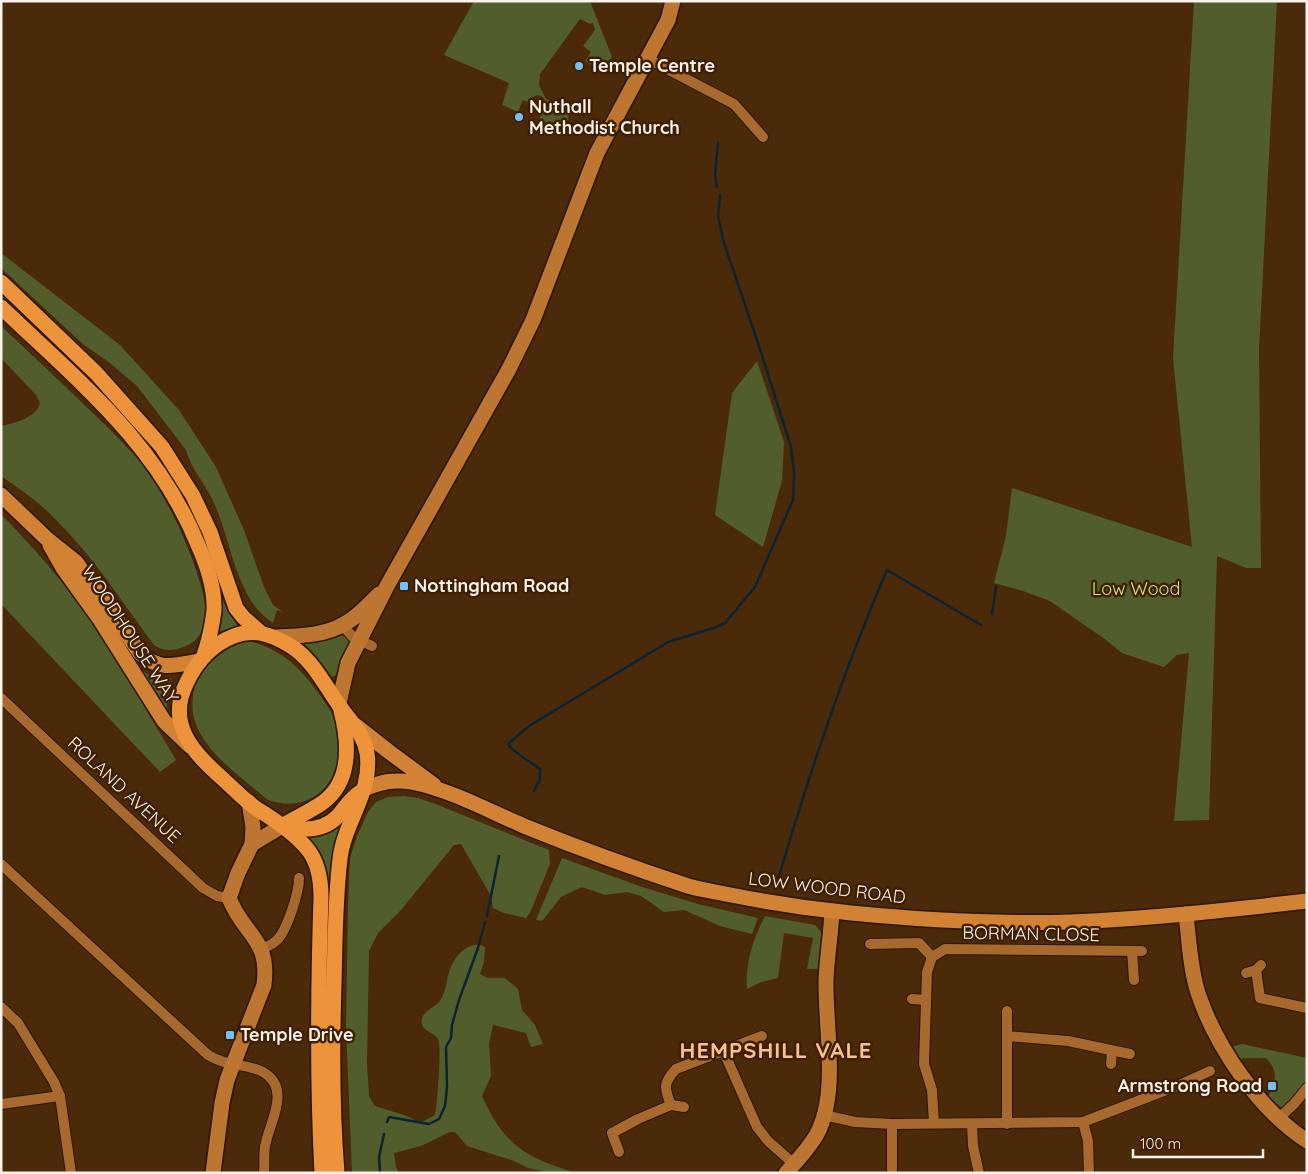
<svg xmlns="http://www.w3.org/2000/svg" width="1308" height="1174" font-family="Quicksand,sans-serif">
	<style>
		.green { fill: #515e2c }
		.lines { fill: none; stroke-linecap: round; stroke-linejoin: round }
		.stream { stroke: #0b2434; stroke-width: 2.5 }
		.street-casing { stroke: #291504; stroke-width: 12 }
		.secondary-casing { stroke: #291504; stroke-width: 18 }
		.primary-casing { stroke: #291504; stroke-width: 18 }
		.highway-casing { stroke: #291504; stroke-width: 18 }
		.street { stroke: #a7692d; stroke-width: 10 }
		.secondary { stroke: #bc7631; stroke-width: 15 }
		.primary { stroke: #d18235; stroke-width: 15 }
		.highway { stroke: #ed933b; stroke-width: 15 }
		.poi-dot { fill: #74c0f6; stroke: #3f1f00; stroke-width: 2 }
		.labels { text-anchor: middle; stroke-width: 5; stroke-linejoin: round; paint-order: stroke }
		.poi-label { font-size: 18px; font-weight: bold; fill: #faf2ed; stroke: #3f1f00; text-anchor: start }
		.park-label { font-size: 18px; fill: #cfeb7d; stroke: #3f1f00 }
		.street-label { font-size: 18px; fill: #faf2ed; stroke: #3f1f00 }
		.district-label { font-size: 22px; font-weight: bold; letter-spacing: 1px; fill: #f8c193; stroke: #3f1f00 }
	</style>
	<rect width="100%" height="100%" fill="#4a2a09"/>
	<g class="green">
		<path d="M474 1H590L612 57 601 72 585 61 591 52 583 46 595 30 593 23 590 24 580 19 540 74 539 85 546 99 571 109 563 135 538 122 546 103 543 97 538 95 532 97 530 103 523 100 518 112 502 105 509 83 444 55Z"/>
		<path d="M1194 1H1277L1259 349 1261 568H1246L1217 556 1209 820 1174 821 1189 653 1177 655 1164 667 1122 653 1106 640 1050 601 1023 591 994 583 1006 536 1012 488 1192 547 1173 358Z"/>
		<path d="M1 253 120 345 179 410 216 467 244 530 264 587 273 605 283 612 277 610 273 623C236 601 231 538 213 501 205 483 191 469 186 450L137 386 110 363 83 344 1 268Z"/>
		<path d="M1 292 78 365 75 366 70 362 1 299Z"/>
		<path d="M1 326C33 356 64 385 95 415 111 431 128 447 142 464 169 501 190 546 202 590 208 610 208 637 186 646 174 651 164 652 154 645 122 602 93 556 55 519 39 502 20 489 1 476V426C15 423 36 418 40 403L36 395 1 358Z"/>
		<path d="M757 361 784 442 782 481 763 547 715 515 732 393Z"/>
		<path d="M1 514C29 543 57 574 81 607 116 655 145 709 176 760L160 772 1 604Z"/>
		<path d="M219 592 228 611 238 626 215 633Z"/>
		<path d="M336 634 347 637 351 644 338 674 332 677 312 651 302 642Z"/>
		<path d="M248 641C282 649 301 669 320 695 326 704 334 714 337 725 349 771 319 817 268 800 238 774 186 741 193 697 194 685 198 675 207 666 221 653 229 645 248 641Z"/>
		<path d="M141 670 155 678H171L166 712 139 671Z"/>
		<path d="M404 796 418 798 438 805 549 850 550 864 530 913 526 918 504 913 493 908 491 896 461 844 454 845 401 910 378 933 369 951 367 1064 369 1096 375 1106 407 1116 420 1123 435 1115C437 1107 442 1045 438 1039 435 1033 423 1031 422 1024 419 1012 435 1008 440 1001 448 989 446 972 454 961 460 950 474 940 485 947L484 962 480 974 488 978H505L518 989 522 1010 535 1025 543 1044 531 1047 526 1033 493 1025 489 1044 491 1076 482 1096C493 1120 506 1142 530 1155 544 1163 560 1167 574 1173H550L528 1168 514 1161 467 1146 455 1132H450L421 1146 394 1153 396 1167 399 1173H352L346 1026 348 905 350 858 357 836 368 812 376 802 388 797Z"/>
		<path d="M343 825 325 1063 328 876C324 860 319 849 307 838L321 836Z"/>
		<path d="M562 858 642 887 698 904 758 918 752 934 720 926 684 910 664 912 641 896 627 892 605 895 582 887 561 897 542 921 536 920Z"/>
		<path d="M765 916 815 925 823 934 820 969H807L813 938 784 933 778 978 761 982 747 989C745 963 753 939 765 916Z"/>
		<path d="M1242 1044 1307 1058V1088L1284 1109 1268 1098C1275 1081 1280 1073 1266 1058H1244L1235 1062 1224 1049Z"/>
	</g>
	<g class="lines">
		<g class="stream">
			<path d="M717 187 715 175 718 143"/>
			<path d="M992 614 996 587"/>
			<path d="M534 791 540 779V769C532 763 512 751 508 744L529 726 668 642 714 628 725 623 755 587 793 500 794 473 791 447 758 343 723 240 718 215 720 195"/>
			<path d="M777 883C808 777 843 672 887 570L981 625"/>
			<path d="M487 916 499 856"/>
			<path d="M387 1122 389 1117 429 1124 439 1119 445 1106 447 1087 446 1047 451 1038 452 1025 459 1000 478 948 485 922"/>
			<path d="M380 1173 379 1157 384 1134"/>
		</g>
		<defs>
			<g id="street">
				<path d="M648 59 734 104 763 137"/>
				<path d="M342 625 353 637 372 646"/>
				<path d="M1 698 203 888 217 896 229 898"/>
				<path d="M1 864 208 1055C227 1067 246 1063 263 1072 291 1088 271 1120 266 1142 263 1151 265 1163 264 1173"/>
				<path d="M870 944 919 943 932 957"/>
				<path d="M262 949C268 946 274 944 279 938 288 926 299 893 299 878"/>
				<path d="M1132 951 1134 980"/>
				<path d="M1256 970 1260 998 1307 1008"/>
				<path d="M1246 973 1256 970 1261 965"/>
				<path d="M912 999 926 1000"/>
				<path d="M1 1007 18 1023 54 1082 60 1096 71 1173"/>
				<path d="M1007 1011V1124"/>
				<path d="M1007 1036 1068 1041 1130 1054"/>
				<path d="M723 1050 757 1127 768 1141 794 1164"/>
				<path d="M1111 1064 1112 1051"/>
				<path d="M1 1104 60 1096"/>
				<path d="M671 1105C664 1088 663 1083 676 1069L762 1036"/>
				<path d="M824 1115 855 1122 892 1124 1083 1122 1177 1086 1210 1071"/>
				<path d="M1279 1118 1294 1104 1307 1088"/>
				<path d="M1083 1122 1088 1141 1089 1173"/>
				<path d="M934 1123 932 1090 924 1064 927 972 932 957 945 949 1142 951"/>
				<path d="M972 1124 973 1146 979 1173"/>
				<path d="M619 1152 612 1133 638 1119 671 1105 684 1107"/>
				<path d="M892 1173V1124"/>
			</g>
			<g id="secondary">
				<path d="M275 637C298 636 324 636 344 624 358 617 368 605 379 594"/>
				<path d="M339 703 348 663 387 586 509 369 533 320 597 153 668 20 673 1"/>
				<path d="M252 844 282 826"/>
				<path d="M1186 914C1189 940 1190 968 1198 993 1216 1047 1259 1110 1307 1141"/>
				<path d="M213 1173 222 1103 227 1080 264 985C270 938 244 936 229 898L238 873 252 844 253 827 249 802"/>
				<path d="M786 1173C797 1161 809 1148 817 1134 839 1092 825 1026 826 980 827 957 831 934 832 911"/>
			</g>
			<g id="primary">
				<path d="M1 495 46 538 76 562 140 653C160 672 175 665 200 661"/>
				<path d="M50 545 63 568 99 618 164 721 190 746"/>
				<path d="M355 725 388 751 434 785"/>
				<path d="M364 789C382 782 392 779 411 782 451 790 487 810 524 826 578 848 633 868 688 886 702 890 717 892 731 895 771 903 811 909 851 913 923 920 997 924 1070 922 1149 919 1228 910 1307 901"/>
			</g>
			<g id="highway">
				<path d="M1 282 96 373 162 447 193 496 210 532 236 608 243 617 260 632"/>
				<path d="M1 307C78 381 157 443 198 545 207 565 215 588 214 611 212 626 209 641 204 655"/>
				<path d="M282 826C295 818 309 812 322 803 352 782 349 742 341 711"/>
				<path d="M282 826C302 831 323 832 338 816 346 806 352 797 363 790"/>
				<path d="M322 1173C317 1081 318 989 321 897 321 881 319 865 309 851 296 834 275 820 257 809 245 801 235 790 224 780 194 753 165 725 187 682 197 661 213 644 234 636 254 628 272 635 289 645 313 659 325 686 341 708 351 722 364 734 367 753 373 792 344 822 340 859 335 901 335 943 334 985 332 1047 332 1110 337 1173"/>
			</g>
		</defs>
		<use href="#street" class="street-casing"/>
		<use href="#secondary" class="secondary-casing"/>
		<use href="#primary" class="primary-casing"/>
		<use href="#highway" class="highway-casing"/>
		<use href="#street" class="street"/>
		<use href="#secondary" class="secondary"/>
		<use href="#primary" class="primary"/>
		<use href="#highway" class="highway"/>
	</g>
	<g class="poi-dot">
		<circle cx="579" cy="66" r="5"/>
		<circle cx="519" cy="117" r="5"/>
		<rect x="399" y="581" width="10" height="10" rx="2.5"/>
		<rect x="225" y="1030" width="10" height="10" rx="2.5"/>
		<rect x="1267" y="1081" width="10" height="10" rx="2.5"/>
	</g>
	<g class="labels">
		<g class="poi-label">
			<text x="589" y="72">Temple Centre</text>
			<text x="529" y="113">Nuthall<tspan x="529" dy="21">Methodist Church</tspan></text>
			<text x="414" y="592">Nottingham Road</text>
			<text x="240" y="1041">Temple Drive</text>
			<text x="1262" y="1092" text-anchor="end">Armstrong Road</text>
		</g>
		<g class="park-label">
			<text x="1136" y="595">Low Wood</text>
		</g>
		<g class="street-label">
			<text transform="translate(130 634) rotate(57)" y="6">WOODHOUSE WAY</text>
			<text transform="translate(124 790) rotate(43)" y="6">ROLAND AVENUE</text>
			<text transform="translate(827 888) rotate(7)" y="6">LOW WOOD ROAD</text>
			<text transform="translate(1031 934) rotate(1)" y="6">BORMAN CLOSE</text>
		</g>
		<g class="district-label">
			<text x="776" y="1058">HEMPSHILL VALE</text>
		</g>
	</g>
	<rect width="1308" height="1174" fill="none" stroke="#faf2ed" stroke-width="5"/>
	<path d="M1133 1149v8h130v-8" fill="none" stroke="#faf2ed" stroke-width="2.5"/>
	<text x="1140" y="1149" font-size="15" fill="#faf2ed" stroke="#3f1f00" stroke-width="4" paint-order="stroke">100 m</text>
</svg>
